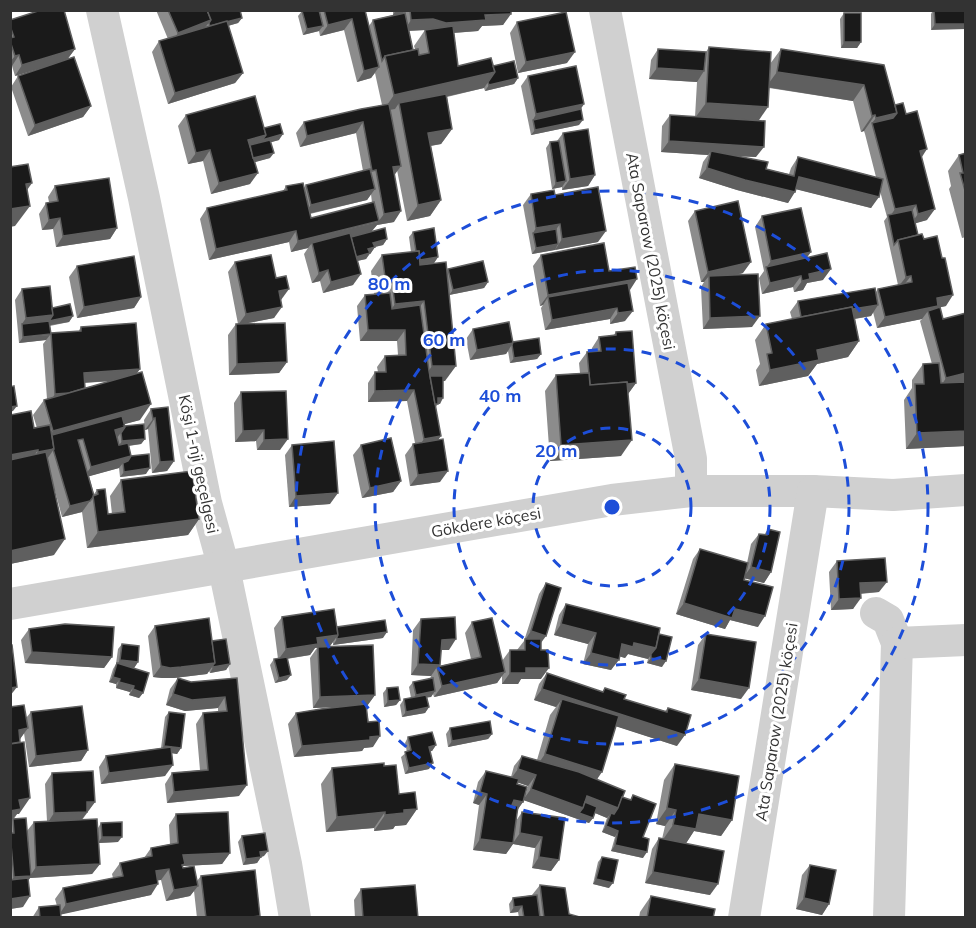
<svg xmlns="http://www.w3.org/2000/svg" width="976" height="928" font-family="Mulish,sans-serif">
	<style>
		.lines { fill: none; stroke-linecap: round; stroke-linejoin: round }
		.minor { stroke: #d0d0d0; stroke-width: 32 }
		.wall { fill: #8c8c8c; fill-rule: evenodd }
		.shaded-wall { fill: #5f5f5f }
		.building { fill: #1a1a1a; stroke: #5f5f5f; stroke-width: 1.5 }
		.ring { fill: none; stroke: #1d4ed8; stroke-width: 3; stroke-dasharray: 10 8 }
		.labels { text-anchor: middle; stroke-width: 6; stroke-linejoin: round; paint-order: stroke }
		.street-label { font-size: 16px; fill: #333; stroke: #fff }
		.centre { fill: #1d4ed8; stroke: #fff; stroke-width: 3 }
		.ring-label { font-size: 18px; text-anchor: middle; font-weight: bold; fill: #1d4ed8; stroke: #fff; stroke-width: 6; stroke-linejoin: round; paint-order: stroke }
	</style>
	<rect width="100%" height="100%" fill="#fff"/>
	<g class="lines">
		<g class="minor">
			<path d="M102 10 144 198 206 503 224 568 286 864 295 918"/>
			<path d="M605 10 691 459V491"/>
			<path d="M10 604 612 500 691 491H813L893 495 966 490"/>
			<path d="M876 613 888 620 897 643 889 918"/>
			<path d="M897 643 966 640"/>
			<path d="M744 918 813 491"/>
		</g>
	</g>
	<g class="wall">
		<path d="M156 10H240L242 18 238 23 228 26 243 73 235 83 168 104 152 52 159 41 168 39Z"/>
		<path d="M365 10 369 26 373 20 393 15V10H511L503 25 482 26 478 31 454 33 458 66H493L518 78 514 84 485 91 484 88 447 97 452 129 441 144 431 146 441 200 430 216 407 221 397 170 394 175V222L377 225 372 231 387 239 383 245 375 247 366 259 357 261 353 285 323 293 320 281 312 283 304 254 308 248 291 252 289 242 209 260 200 219 207 208 283 191 286 186 304 188 306 185 363 171 356 133 300 147 296 133 304 122 382 105 375 73 371 78 357 82 344 30 320 36 319 31 303 35 298 16 302 11ZM425 30 414 46 415 49 413 50 409 31ZM371 194 372 203 311 218 310 214 367 200Z"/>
		<path d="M933 10H966L931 30V14Z"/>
		<path d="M844 13 861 42 857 48H841L840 19Z"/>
		<path d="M10 20 75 49 68 58 91 106 83 117 28 136 11 87 18 76 41 68 15 76 12 66H10Z"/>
		<path d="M517 22 567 63 518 73 510 33Z"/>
		<path d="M709 47 770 64 781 49 884 65 895 105 906 114 921 158 927 220 915 223 918 235 924 239 946 306 936 308 943 319 966 313V446L906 449 904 400 912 388V380L923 364H932L920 321 922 319 877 328 873 312 871 316 855 319 859 341 848 357 817 364 808 376 759 386 756 370 760 364 755 340 766 324 792 319 790 312 798 301 876 292 878 289 898 285 884 221 887 217 880 191 871 208 796 189 788 203 737 190 699 178 703 162 708 155 661 152 662 126 670 115 695 117 697 82 649 79 651 60 658 49 706 52ZM769 88 853 101 861 132 864 131 865 134 876 177 798 157 791 168 789 174 766 169 738 156 756 157 758 121Z"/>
		<path d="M528 76 581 109 579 125 531 135 521 86Z"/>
		<path d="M186 115 264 128 279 140 271 142 270 158 254 162 250 184 211 194 203 161 188 164 178 126Z"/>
		<path d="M563 133 595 175 588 186 562 190V187L552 189 546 148 550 142 557 141Z"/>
		<path d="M966 153V237L962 238 949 189 951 186 948 171 959 155Z"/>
		<path d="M55 186 117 228 110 239 56 247 53 229 42 230 39 214 46 203 49 202 48 197Z"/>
		<path d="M531 194 555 195 598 242 532 254 523 205Z"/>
		<path d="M695 211 743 273 737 275 752 327 703 329 701 287 704 282H701L688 221Z"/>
		<path d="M762 216 807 257 823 280 807 283 803 290 794 292 793 287 762 294 759 278 764 271 755 227Z"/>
		<path d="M413 232 438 257 434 263 420 265 447 270 448 269 488 282 484 288 449 295 445 381H443L440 404H438L435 408 440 482 410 486 405 455 413 444 415 443 407 401 368 402V383L375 372H378L377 367 385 356 398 355 397 341H360L357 306 365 295 374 294 371 271 382 255 411 252 409 237Z"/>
		<path d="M541 255 609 271 629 290 625 321 610 324V319L545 330 541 308 543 305 540 306 533 266Z"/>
		<path d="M235 262 281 300 274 318 242 324 287 362 279 373 229 375 228 335 236 324H238L228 272Z"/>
		<path d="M77 266 141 297 134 308 77 318 69 277Z"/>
		<path d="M22 289 52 308 73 316 69 322 50 326 51 334 78 332 81 327 140 369 136 374 140 420 124 424V426L145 439 141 444 129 446 131 456 146 474 120 477 119 468 89 476 94 494 97 490 108 514H112L110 496 121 480 199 519 188 535 87 548 82 512 62 517 55 491 54 555 10 564 34 428H37L33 415 44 400 47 399 43 344 46 340 19 343 15 300ZM111 381 85 388V383Z"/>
		<path d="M473 329 513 342 541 354 537 359 510 363 508 351 506 354 470 360 466 339Z"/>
		<path d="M616 332 636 383 628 394 621 456 550 461 545 391 556 375 580 373 579 363 587 352H592V348L599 337 613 336Z"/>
		<path d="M241 392 280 450H257L256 441 235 442 234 403Z"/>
		<path d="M151 409 174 461 167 471 152 473 148 429 145 430 144 420Z"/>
		<path d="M292 445 330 504 289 507 285 455Z"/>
		<path d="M361 445 401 481 393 492 362 498 353 455Z"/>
		<path d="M768 529 771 572 764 583 744 578V580L758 627 730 620 725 629 676 614 693 559 700 549 747 563 751 544 759 534 764 535Z"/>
		<path d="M837 561 879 592 861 594 853 609 831 610 829 572Z"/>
		<path d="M546 583 541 643V679H521L518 684H502V675L497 683 434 697 433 694 431 697H427L429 707 425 713 402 717 400 705 404 699 411 698 409 687 413 682 430 679 431 676 411 675 413 630 421 619 449 650H441L439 666 471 659 465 633 472 622 502 661 510 650H517L524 641 539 594Z"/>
		<path d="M566 604 659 634 662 667 647 663 648 659 628 654 625 658 619 656 611 670 583 664 588 644 554 635 559 615Z"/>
		<path d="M282 617 337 627 383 638 333 645V642L330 646 375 695 367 706H366L373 747 364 748 362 751 294 757 288 724 296 713 332 707 313 708 310 658 317 648H315L310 655 287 659V680L275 683 270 665 274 659H278L274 628Z"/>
		<path d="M155 626 212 641 230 664 226 670 210 673 209 671 207 674 174 678H162L153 677 148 636Z"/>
		<path d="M29 629 112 657 104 668 25 663 21 640Z"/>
		<path d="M706 634 741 699 691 690 698 645Z"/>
		<path d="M122 644 138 662 134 668 143 693 139 698 129 695 130 692 116 688V684L109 682 113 669 116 664 118 649Z"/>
		<path d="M547 673 603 692 605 688 624 699 665 711 668 708 677 746 616 726 597 780 622 797 630 800 633 795 643 837V858L611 851 615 837 602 832 607 818 595 813 593 818 589 823 524 800 517 811 516 821 522 812 565 818 559 860 551 871 532 868 535 848 513 844 506 854 473 850 479 805 473 803 478 782 486 771 511 777 514 766 522 756 537 760 550 715 556 707 534 700 539 684ZM518 782 528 786 526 793 517 784Z"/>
		<path d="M178 678 191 682 237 678 239 796 167 803 165 784 172 773 200 770 196 724 203 713 218 712V708L185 711 166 705 170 689Z"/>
		<path d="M387 688 400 700 396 705 384 707 383 693Z"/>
		<path d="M10 707 26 718 31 712 88 750 81 761 29 767 24 733 20 739 19 814H17L14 819 27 831 34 822 47 821 45 784 52 773 95 802 82 820 98 828 101 823 118 842 99 843 100 864 92 874 30 878 28 881 23 907 10 909Z"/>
		<path d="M169 712 181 748 177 754 171 753 165 776 101 784 99 767 106 756 161 748 165 717Z"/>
		<path d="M450 728 492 734 488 739 448 747 446 734Z"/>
		<path d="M408 737 436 745 432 751H430L429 769 405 774 401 757 407 752 405 743Z"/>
		<path d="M675 764 732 820 721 836 694 831 686 843 710 895 645 883 652 849 659 838 662 839 665 826 656 824 664 780Z"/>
		<path d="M384 766 399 794 417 809 406 825 395 826 393 829 374 831V828L326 832 321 784 332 768Z"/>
		<path d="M176 814 230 853 222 864 183 866V867L197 881 201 876 258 918H197L194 891 190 896 166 901 161 880H157L151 895 61 914V918H32L39 907 57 906 55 899 63 888 113 878 112 874 120 863 144 858 151 848 170 844 169 825Z"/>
		<path d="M242 836 264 856 261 857 257 863 243 865 238 842Z"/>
		<path d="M602 857 609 888 593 884 598 862Z"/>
		<path d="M810 865 829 904 822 915 796 909 802 875Z"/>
		<path d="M540 885 569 914 583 918H519L518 912 510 913 509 904 513 898 532 895Z"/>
		<path d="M361 889 418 918H355L354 900Z"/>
		<path d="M651 896 713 918H639L640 912Z"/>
	</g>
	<g class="shaded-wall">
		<path d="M396 10H405L402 15H393Z"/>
		<path d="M511 14 503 25 482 26 478 31 438 34 425 30 404 31 411 20Z"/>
		<path d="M242 18 238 23 206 32 210 27Z"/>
		<path d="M352 19 344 30 320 36 328 25Z"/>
		<path d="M211 20 203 30 170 44 178 33Z"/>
		<path d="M935 24H966V29L931 30Z"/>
		<path d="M323 26 319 31 303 35 307 29Z"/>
		<path d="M844 42H861L857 48H841Z"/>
		<path d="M75 49 67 60 15 76 22 65Z"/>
		<path d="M575 52 567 63 518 73 526 62Z"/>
		<path d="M19 55 12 66H10V62L15 56Z"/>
		<path d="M379 67 371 78 357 82 364 71Z"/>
		<path d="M657 68 704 71 697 82 649 79Z"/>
		<path d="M495 72 484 88 400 107 399 103 395 109 383 111 394 95Z"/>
		<path d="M777 72 864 85 853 101 766 87Z"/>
		<path d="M243 73 235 83 168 104 175 93Z"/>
		<path d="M518 78 514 84 485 91 489 85Z"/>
		<path d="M706 103 768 107 757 123 695 118Z"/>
		<path d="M584 104 577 115 533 120 536 114Z"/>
		<path d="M91 106 83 117 28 136 35 125Z"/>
		<path d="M897 113 886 128 872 123 876 118Z"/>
		<path d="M875 115 864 131 861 132 872 116Z"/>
		<path d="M583 120 579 125 531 135 535 130Z"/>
		<path d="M363 122 356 133 300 147 307 136Z"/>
		<path d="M452 129 441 144 417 148 428 133Z"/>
		<path d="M283 134 279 140 258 146 262 140Z"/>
		<path d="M266 135 258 146 250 148 248 140Z"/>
		<path d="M669 141 764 147 756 157 710 155 711 151 708 155 661 152Z"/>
		<path d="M927 149 920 160V151Z"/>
		<path d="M210 150 203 161 188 164 196 153Z"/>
		<path d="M274 153 270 158 249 164 253 158Z"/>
		<path d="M401 166 393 177V167Z"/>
		<path d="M707 168 795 192 788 203 737 190 699 178Z"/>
		<path d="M258 173 250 184 211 194 219 183Z"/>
		<path d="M595 175 588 186 562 190 570 179Z"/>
		<path d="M799 177 879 197 871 208 791 188Z"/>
		<path d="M566 181 562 187 552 189 556 183Z"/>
		<path d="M32 183 18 203 26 184Z"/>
		<path d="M375 189 367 200 303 215 311 205Z"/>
		<path d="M441 200 430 216 407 221 418 205Z"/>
		<path d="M916 205 909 216 889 218 895 209Z"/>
		<path d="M30 206 15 226 10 227V209Z"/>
		<path d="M935 209 927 220 910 225 918 214Z"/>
		<path d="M401 211 394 222 377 225 371 232 313 247 312 243 308 248 291 252 298 241 378 222 384 214Z"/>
		<path d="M60 218 53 229 42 230 49 220Z"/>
		<path d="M560 224 552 235 533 233 536 228Z"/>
		<path d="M117 228 110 239 56 247 63 236Z"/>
		<path d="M296 231 289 242 209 260 216 249Z"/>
		<path d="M606 231 598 242 555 250 562 239Z"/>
		<path d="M387 239 383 245 370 248 373 243Z"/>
		<path d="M558 244 555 250 532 254 536 248Z"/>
		<path d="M375 247 371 253 365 255 368 249Z"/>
		<path d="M811 252 803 263 766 268 771 261Z"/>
		<path d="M370 253 366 259 348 263 351 258Z"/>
		<path d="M438 257 434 263 413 266 417 260Z"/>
		<path d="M751 262 743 273 709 281V276L704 282H701L708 272Z"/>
		<path d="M831 269 823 280 807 283 803 290 794 292 802 281 809 274Z"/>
		<path d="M328 270 320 281 312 283 319 273Z"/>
		<path d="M361 274 353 285 323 293 331 282Z"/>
		<path d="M801 276 793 287 762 294 770 283Z"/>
		<path d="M911 276 903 286 898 287 906 277Z"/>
		<path d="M637 279 630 290 548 297 543 305 540 306 548 295Z"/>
		<path d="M488 282 484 288 449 295 453 290Z"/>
		<path d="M392 283 381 298 375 299 386 284Z"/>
		<path d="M289 289 281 300 279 291Z"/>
		<path d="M953 295 946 306 937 308 930 317 928 311 922 319 877 328 885 317 937 298Z"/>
		<path d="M141 297 134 308 77 318 84 307Z"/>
		<path d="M424 301 413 316 384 320 395 304Z"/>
		<path d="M878 305 871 316 793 329 801 318Z"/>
		<path d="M282 307 274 318 238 325 246 314Z"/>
		<path d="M617 308 610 319 545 330 552 320Z"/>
		<path d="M633 311 625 321 610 324 618 313Z"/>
		<path d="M53 315 73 316 69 322 45 326 22 324 26 318Z"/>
		<path d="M760 316 752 327 703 329 710 318Z"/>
		<path d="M368 330H405L397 341H360Z"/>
		<path d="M50 335 46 340 19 343 23 337Z"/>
		<path d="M859 341 848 357 817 364 808 376 759 386 770 370 817 350Z"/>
		<path d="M513 343 506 354 470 360 477 350Z"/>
		<path d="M541 354 537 359 510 363 514 358Z"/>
		<path d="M287 362 279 373 229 375 237 364Z"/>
		<path d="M432 366H456L445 381 426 382 425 376Z"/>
		<path d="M140 369 132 380 76 383 84 373Z"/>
		<path d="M966 373V382L939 389 946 378Z"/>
		<path d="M636 383 628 394 589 387Z"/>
		<path d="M414 390 407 401 368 402 375 391Z"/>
		<path d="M85 391 48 405 55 394Z"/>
		<path d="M438 398H443L440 404 434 403Z"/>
		<path d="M151 404 140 420 52 444 50 436 53 431Z"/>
		<path d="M17 406 13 411 10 412V407Z"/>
		<path d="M155 418 148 429 145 430 153 419Z"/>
		<path d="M125 427 117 438 115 430Z"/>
		<path d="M264 430 256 441 235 442 243 431Z"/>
		<path d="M966 431V446L906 449 917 433Z"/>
		<path d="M441 436 433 447 416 450 424 439Z"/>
		<path d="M145 439 141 444 118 447 122 441Z"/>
		<path d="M288 439 280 450H257L264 440Z"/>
		<path d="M632 440 621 456 550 461 561 445Z"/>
		<path d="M54 449 43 465 27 468 38 452Z"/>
		<path d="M38 450 27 466 10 469V455Z"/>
		<path d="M131 456 124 467 123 463 119 468 83 478 91 467Z"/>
		<path d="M174 461 167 471 152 473 160 462Z"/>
		<path d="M150 468 146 474 120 477 124 472Z"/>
		<path d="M448 471 440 482 410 486 418 475Z"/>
		<path d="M401 481 393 492 362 498 370 488Z"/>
		<path d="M338 493 330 504 289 507 296 496Z"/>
		<path d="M90 501 82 512 62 517 70 506Z"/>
		<path d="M199 519 188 535 87 548 98 532Z"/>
		<path d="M65 539 54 555 10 564V551Z"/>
		<path d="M751 567 771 572 764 583 743 578Z"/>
		<path d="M887 582 879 592 853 594 860 583Z"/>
		<path d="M861 598 853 609 831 610 839 599Z"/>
		<path d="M684 603 735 609 765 616 758 627 730 620 725 629 676 614Z"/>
		<path d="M561 624 596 633 588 644 554 635Z"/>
		<path d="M531 631 546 636 538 647 525 640Z"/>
		<path d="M387 632 383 638 333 645 337 639Z"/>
		<path d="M338 635 330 646 315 648 310 655 278 660 286 649 317 638Z"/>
		<path d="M456 639 449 650H434L442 640Z"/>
		<path d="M634 643 656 648 648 659 628 654 625 658 615 655 622 644Z"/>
		<path d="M32 652 112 657 104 668 25 663Z"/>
		<path d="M591 653 619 660 611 670 583 664Z"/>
		<path d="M651 658 666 661 662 667 647 663Z"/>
		<path d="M120 660 138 662 134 668 116 666Z"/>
		<path d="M215 663 207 674 174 678H162L153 677 161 666Z"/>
		<path d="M230 664 226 670 210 673 213 667Z"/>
		<path d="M418 664 440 665 438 668 437 667 431 676 411 675Z"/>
		<path d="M526 668H549L541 679H521L518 684H502L510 673Z"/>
		<path d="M505 672 497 683 434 697 442 686Z"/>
		<path d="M291 675 287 680 275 683 279 678Z"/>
		<path d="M113 677 120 679 116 684 109 682Z"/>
		<path d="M699 679 749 688 741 699 691 690Z"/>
		<path d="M119 682 134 686 130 692 116 688Z"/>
		<path d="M17 687 10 696V688Z"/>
		<path d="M133 689 143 693 139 698 129 695Z"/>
		<path d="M542 689 685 735 677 746 559 708 562 699 556 707 534 700Z"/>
		<path d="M435 691 431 697 412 700 416 695Z"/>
		<path d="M173 694 225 697 218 708 185 711 166 705Z"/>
		<path d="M375 695 367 706 313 708 320 697Z"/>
		<path d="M400 700 396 705 384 707 388 701Z"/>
		<path d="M429 707 425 713 402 717 406 712Z"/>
		<path d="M28 728 20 739 19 730Z"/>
		<path d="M492 734 488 739 448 747 452 741Z"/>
		<path d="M380 736 373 747 364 748 362 751 294 757 302 746Z"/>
		<path d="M436 745 432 751 425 752 429 747Z"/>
		<path d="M164 746 181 748 177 754 160 751Z"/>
		<path d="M88 750 81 761 29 767 36 756Z"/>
		<path d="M545 754 602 772 591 788 534 770Z"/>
		<path d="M433 763 429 769 405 774 409 768Z"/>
		<path d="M173 765 165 776 101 784 109 773Z"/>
		<path d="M518 769 536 775 528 786 510 780Z"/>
		<path d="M247 785 239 796 167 803 174 792Z"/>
		<path d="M531 789 587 796 618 808 610 819 611 813 607 818 583 808 593 818 589 823 523 800Z"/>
		<path d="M480 792 487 794 479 805 473 803Z"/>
		<path d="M30 798 19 814H17L10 822V811L19 800Z"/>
		<path d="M514 800 523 802 515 813 506 811Z"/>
		<path d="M87 802H95L79 823 47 824 54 813Z"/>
		<path d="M667 808 676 810 665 826 656 824Z"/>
		<path d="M417 809 406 825 395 826 393 829 374 831 385 815 404 810Z"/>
		<path d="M385 812 374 828 326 832 337 817Z"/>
		<path d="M699 814 732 820 721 836 694 831 685 845 662 841 673 825Z"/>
		<path d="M606 826 618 831 615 837 602 832Z"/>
		<path d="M520 833 542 837 535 848 513 844 506 854 473 850 480 839 513 843Z"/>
		<path d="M102 837H122L118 842 98 843Z"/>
		<path d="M615 845 647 852 643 858 611 851Z"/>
		<path d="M268 851 264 856 256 858 260 852Z"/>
		<path d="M230 853 222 864 183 866 177 875 183 855Z"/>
		<path d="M261 857 257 863 243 865 246 859Z"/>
		<path d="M539 857 559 860 551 871 532 868Z"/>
		<path d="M100 864 92 874 30 878 24 887 10 882 14 877 30 876 36 867Z"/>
		<path d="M169 869 161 880 148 882 156 871Z"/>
		<path d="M653 872 718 884 710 895 645 883Z"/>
		<path d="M596 879 613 883 609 888 593 884Z"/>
		<path d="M158 884 151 895 59 915 66 904Z"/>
		<path d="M198 886 190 896 166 901 174 890Z"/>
		<path d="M30 896 23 907 10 909V899Z"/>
		<path d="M804 898 829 904 822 915 796 909Z"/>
		<path d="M522 906 518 912 510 913 514 907Z"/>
	</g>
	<g class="building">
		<path d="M41 10H64L75 49 22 65 19 55 15 56 10 41V38L14 37 10 26V20Z"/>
		<path d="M168 10H207L211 20 178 33Z"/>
		<path d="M207 10H240L242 18 210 26 209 23 211 20Z"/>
		<path d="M319 10 323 26 307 29 302 11Z"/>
		<path d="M324 10H365L379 67 364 71 352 19 328 25Z"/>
		<path d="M410 10H511V14L485 15 486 20 446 23 433 19 411 20Z"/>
		<path d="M934 10H966V24H935Z"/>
		<path d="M566 12 575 52 526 62 517 22Z"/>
		<path d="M405 13 413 50 385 56 382 61 373 20Z"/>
		<rect x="844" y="13" width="17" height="29"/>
		<path d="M227 21 243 73 175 93 159 41Z"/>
		<path d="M453 26 458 66 491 58 495 72 394 95 385 56 418 49 419 55 429 53 425 30Z"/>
		<path d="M709 47 771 52 768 107 706 103Z"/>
		<path d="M658 49 706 52 704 71 657 68Z"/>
		<path d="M781 49 884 65 897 113 876 118 875 115 872 116 864 85 777 72Z"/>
		<path d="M74 57 91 106 35 125 18 76Z"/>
		<path d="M514 61 518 78 489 85 488 82 495 72 493 66Z"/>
		<path d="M576 66 584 104 536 114 528 76Z"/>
		<path d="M446 94 452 129 428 133 441 200 418 205 399 103Z"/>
		<path d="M255 96 266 135 248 140 258 173 219 183 210 150 196 153 186 115Z"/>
		<path d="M903 103 906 114 917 111 927 149 920 151 935 209 918 214 916 205 895 209 872 123 893 118 897 113 895 105Z"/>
		<path d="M389 104 401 166 393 167 401 211 384 214 376 170 372 171 363 122 307 136 304 122 361 109Z"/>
		<path d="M581 109 583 120 535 130 533 120Z"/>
		<path d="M670 115 765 121 764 147 669 141Z"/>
		<path d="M280 124 283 134 262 140 266 135 264 128Z"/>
		<path d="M588 129 595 175 570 179 563 133Z"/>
		<path d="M270 140 274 153 253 158 250 145Z"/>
		<path d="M559 141 566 181 556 183 550 142Z"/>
		<path d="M711 151 768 162 766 169 794 176 798 157 883 179 879 197 799 177 795 192 745 180 707 168Z"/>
		<path d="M966 153V194L960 173H963L959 155Z"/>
		<path d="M28 164 32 183 26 184 30 206 10 209V167Z"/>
		<path d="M370 169 375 189 311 205 306 185Z"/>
		<path d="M109 178 117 228 63 236 60 218 49 220 46 203 58 201 55 186Z"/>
		<path d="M303 183 311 218 374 202 379 221 298 241 296 231 216 249 207 208 287 190 286 186Z"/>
		<path d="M598 187 606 231 562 239 560 224 536 228 531 194 554 190 555 195Z"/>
		<path d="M738 201 751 262 708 272 695 211Z"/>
		<path d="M801 208 811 252 771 261 762 216Z"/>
		<path d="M912 210 918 235 898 240 894 245 888 215Z"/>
		<path d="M385 228 387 239 373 243 375 247 368 249 370 253 356 257 351 237Z"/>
		<path d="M434 228 438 257 420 260 419 251H416L413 232Z"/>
		<path d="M556 229 558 244 536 248 533 233Z"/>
		<path d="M350 233 361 274 331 282 328 270 319 273 312 243Z"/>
		<path d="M922 234 924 239 937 236 942 258H945L953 295 937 298 938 306 885 317 878 289 912 282 911 276 906 277 898 240Z"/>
		<path d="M604 243 609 271 635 267 637 279 548 295 541 255Z"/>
		<path d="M419 251 420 265 446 262 456 366H432L424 301 395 304 392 283 386 284 382 255Z"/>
		<path d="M827 253 831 269 809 274 810 279 802 281 801 276 770 283 766 267Z"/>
		<path d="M271 255 276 278 286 276 289 289 279 291 282 307 246 314 235 262Z"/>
		<path d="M134 256 141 297 84 307 77 266Z"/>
		<path d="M483 261 488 282 453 290 448 269Z"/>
		<path d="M758 274 760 316 710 318 709 276Z"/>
		<path d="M628 283 633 311 618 313 617 308 552 320 548 297Z"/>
		<path d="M50 286 53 315 26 318 22 289Z"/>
		<path d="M875 288 878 305 853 309 852 307 801 317 798 301Z"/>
		<path d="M390 293 392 309 420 305 429 371 441 436 424 439 414 390 375 391V372H386L385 356 406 355 405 330H368L365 295Z"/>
		<path d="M70 304 73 316 49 321 53 315 52 308Z"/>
		<path d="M852 307 859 341 817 350 819 360 770 370 767 354 772 353 766 324Z"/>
		<path d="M940 307 943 319 966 313V373L946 378 928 311Z"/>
		<path d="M49 321 51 334 23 337 22 324Z"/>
		<path d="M509 322 513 343 477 350 473 329Z"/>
		<path d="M136 323 140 369 84 373 85 388 69 393 55 394 51 333 81 331V327Z"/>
		<path d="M285 323 287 362 237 364 236 324Z"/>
		<path d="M632 331 636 383 628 384 627 382 590 385 587 352 601 351 599 337 616 335V332Z"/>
		<path d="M539 338 541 354 514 358 512 345 513 342Z"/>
		<path d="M939 363 941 383 966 382V431L917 433 915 384H924L923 364Z"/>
		<path d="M142 372 151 404 53 431 44 400Z"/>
		<path d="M589 373 590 385 627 382 632 440 561 445 556 375Z"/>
		<path d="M430 376H443V398H438V404H435Z"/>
		<path d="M14 386 17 406 10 407V387Z"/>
		<path d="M286 391 288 439 264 440V430L243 431 241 392Z"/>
		<path d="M168 407 174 461 160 462 155 418 153 419 151 409Z"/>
		<path d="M31 411 34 428 50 425 54 449 38 452V450L10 455V415Z"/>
		<path d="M122 416 125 427 115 430 119 445 128 443 131 456 91 467 83 439 78 440 94 496 90 501 70 506 53 449H54L52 435Z"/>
		<path d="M144 424 145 439 122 441 121 433 125 427 124 426Z"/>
		<path d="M391 438 401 481 370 488 361 445Z"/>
		<path d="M443 439 448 471 418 475 413 444Z"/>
		<path d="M334 441 338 493 296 496 292 445Z"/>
		<path d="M46 452 65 539 10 551V460Z"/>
		<path d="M149 454 150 468 124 472 123 463 128 461 131 456Z"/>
		<path d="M192 471 199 519 98 532 93 496 98 494 97 490 105 489 108 514 125 512 121 480Z"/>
		<path d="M768 529 780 532 771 572 751 567 759 534 767 535Z"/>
		<path d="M700 549 748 563 744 580 773 587 765 616 735 609 732 618 684 603Z"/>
		<path d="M885 558 887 582 860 583 861 598 839 599 837 561Z"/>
		<path d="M546 583 561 588 546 636 531 631Z"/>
		<path d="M566 604 660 628 656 648 634 643 633 647 622 644 619 660 591 653 596 633 561 624Z"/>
		<path d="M334 609 338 635 317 638 318 644 286 649 282 617Z"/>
		<path d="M455 617 456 639 442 640 440 665 418 664 421 619Z"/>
		<path d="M209 618 215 663 181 667 170 668 161 666 155 626Z"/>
		<path d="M492 618 505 672 442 686 437 667 481 657 472 622Z"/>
		<path d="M385 620 387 632 337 639V637L338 635 337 627Z"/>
		<path d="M65 624 114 627 112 657 32 652 29 629Z"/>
		<path d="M659 634 672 637 666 661 651 658V654L656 648Z"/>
		<path d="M706 634 756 642 749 688 699 679Z"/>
		<path d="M226 639 230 664 213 667V665L215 663 212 641Z"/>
		<path d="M525 639H541V650H548L549 668H526V673H510V650H525Z"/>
		<path d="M122 644 139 646 138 662 120 660Z"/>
		<path d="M10 645H12L17 687 10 688Z"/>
		<path d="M373 645 375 695 320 697 318 647Z"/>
		<path d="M287 657 291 675 279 678 274 659Z"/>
		<path d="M117 663 149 673 143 693 133 689 134 686 119 682 120 679 113 677Z"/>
		<path d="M547 673 603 692 605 688 626 695 624 699 667 712 668 708 691 715 685 735 542 689Z"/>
		<path d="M178 678 191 682 237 678 247 785 174 792 172 773 208 770 203 713 227 711 225 697 192 700 173 694Z"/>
		<path d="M433 678 435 691 416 695 413 682Z"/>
		<path d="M398 687 400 700 388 701 387 688Z"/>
		<path d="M426 695 429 707 406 712 404 699Z"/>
		<path d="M562 699 619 716 602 772 545 754Z"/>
		<path d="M366 704 368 722 379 721 380 736 370 737V740L302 746 296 713 321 709Z"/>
		<path d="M24 705 28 728 19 730 20 742 10 744V707Z"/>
		<path d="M82 706 88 750 36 756 31 712Z"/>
		<path d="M169 712 185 714 181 748 164 746Z"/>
		<path d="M490 721 492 734 452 741 450 728Z"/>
		<path d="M432 732 436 745 429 747 433 763 409 768 405 752 411 750 408 737Z"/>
		<path d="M24 742 30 798 19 800 21 809 10 811V744Z"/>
		<path d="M171 747 173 765 109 773 106 756Z"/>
		<path d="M522 756 579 772 625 791 618 808 587 796 583 808 531 789 536 775 518 769Z"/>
		<path d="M384 763V766L396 765 399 794 415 792 417 809 404 810V813L385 815V812L337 817 332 768Z"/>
		<path d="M675 764 739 776 732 820 699 814 696 829 673 825 676 810 667 808Z"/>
		<path d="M93 771 95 802H87V812L54 813 52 773Z"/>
		<path d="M486 771 519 779 517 784 527 787 523 802 514 800 512 805 518 806 513 843 480 839 487 794 480 792Z"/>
		<path d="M633 795 656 804 643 837 649 839 647 852 615 845 618 831 606 826 611 813 614 814 618 808 622 797 631 800Z"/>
		<path d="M585 802 597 807 593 818 579 813 583 808Z"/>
		<path d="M228 812 230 853 183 855 185 864 182 865 183 868 194 866 198 886 174 890 169 869 156 871 158 884 66 904 63 888 123 876 120 863 152 856 151 848 178 843 176 814Z"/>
		<path d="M522 812 565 818 559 860 539 857 542 837 520 833Z"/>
		<path d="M26 818 31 876 14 877 10 834V833H14L13 819Z"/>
		<path d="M97 819 100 864 36 867 34 822Z"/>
		<path d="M122 822V837H102L101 823Z"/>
		<path d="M265 833 268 851 260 852 261 857 246 859 242 836Z"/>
		<path d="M659 838 724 851 718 884 653 872Z"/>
		<path d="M602 857 618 860 613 883 596 879Z"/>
		<path d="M810 865 836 870 829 904 804 898Z"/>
		<path d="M255 870 260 916 242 918H206L201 876Z"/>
		<path d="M28 878 30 896 10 899V880Z"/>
		<path d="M415 885 418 918H363L361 889Z"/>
		<path d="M540 885 565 888 569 914 583 918H544Z"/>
		<path d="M537 895 540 918H524L522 906 514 907 513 898Z"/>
		<path d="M651 896 715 909 713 918H647Z"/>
		<path d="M60 905 61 918H40L39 907Z"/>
	</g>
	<g class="ring">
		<circle cx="612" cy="507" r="79"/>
		<circle cx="612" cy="507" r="158"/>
		<circle cx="612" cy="507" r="237"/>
		<circle cx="612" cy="507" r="316"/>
	</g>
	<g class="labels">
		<g class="street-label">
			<text transform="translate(651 251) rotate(79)" y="6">Ata Saparow (2025) köçesi</text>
			<text transform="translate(199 464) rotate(78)" y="6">Köşi 1-nji geçelgesi</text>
			<text transform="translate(486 522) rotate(-10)" y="6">Gökdere köçesi</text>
			<text transform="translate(776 722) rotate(-81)" y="6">Ata Saparow (2025) köçesi</text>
		</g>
	</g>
	<circle cx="612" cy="507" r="9" class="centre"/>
	<g class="ring-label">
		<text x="389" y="290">80 m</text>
		<text x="444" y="346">60 m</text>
		<text x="500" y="402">40 m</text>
		<text x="556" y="457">20 m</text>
	</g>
	<rect width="976" height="928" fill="none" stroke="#333333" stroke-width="24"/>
</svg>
